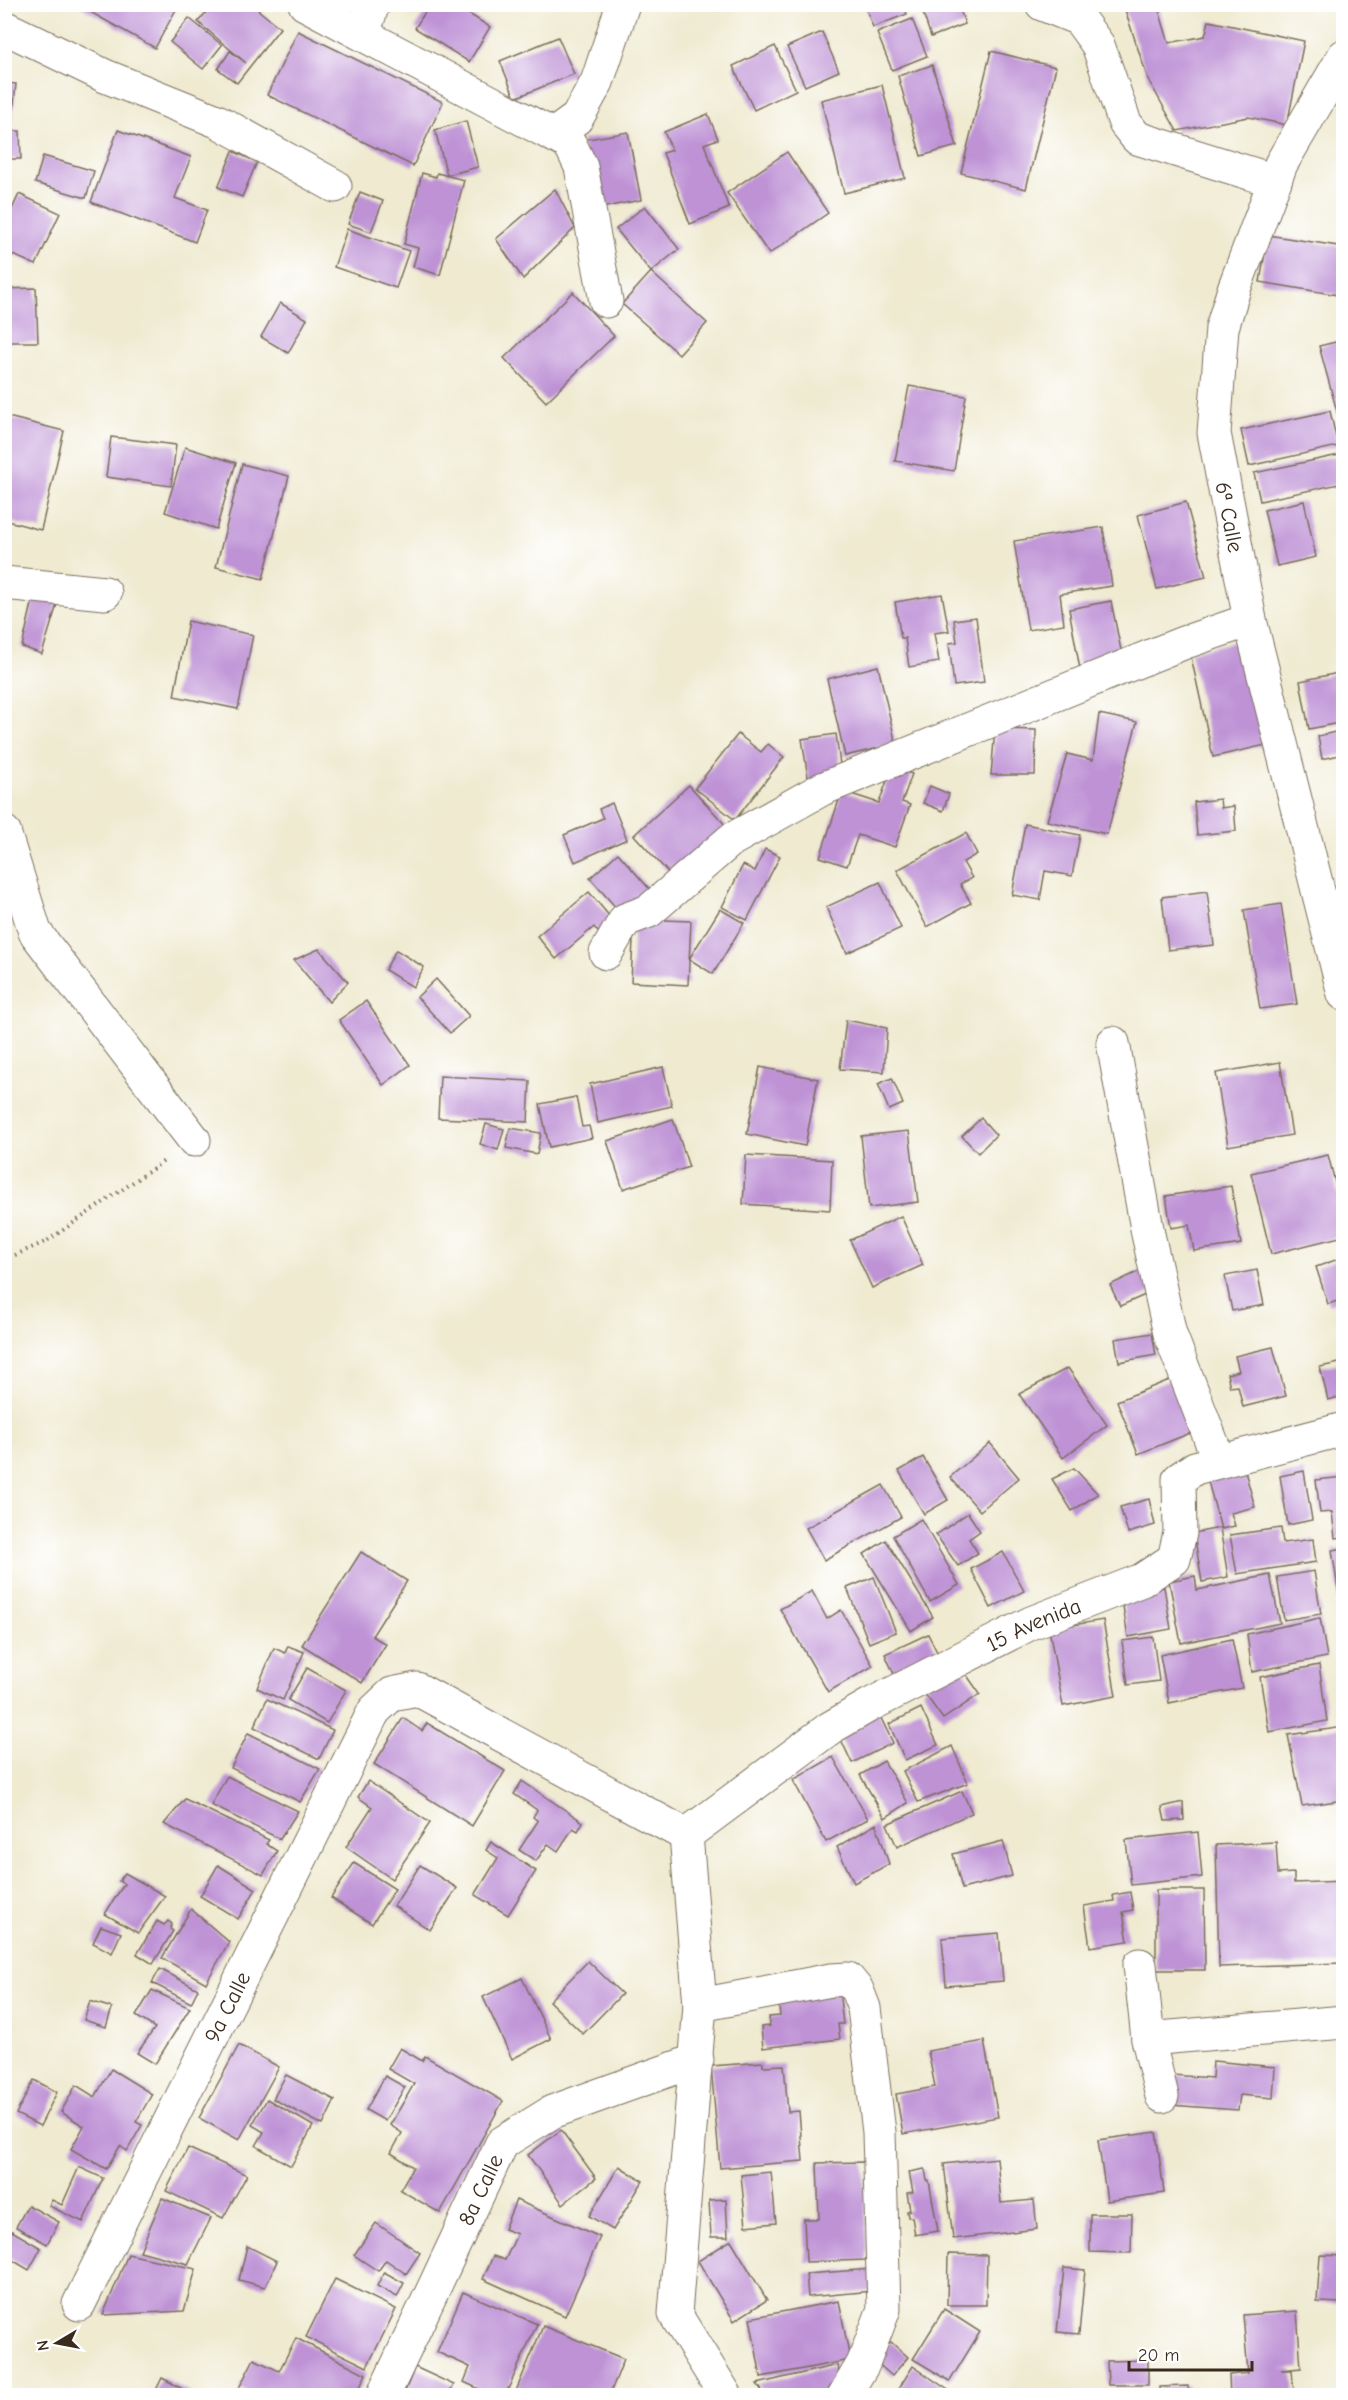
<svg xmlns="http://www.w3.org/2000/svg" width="1348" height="2400" font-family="'Comic Neue',sans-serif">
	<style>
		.building { fill: #be92d5 }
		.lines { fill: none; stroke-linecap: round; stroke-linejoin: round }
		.minor-casing { stroke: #7a6d5c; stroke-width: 35 }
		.major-casing { stroke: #7a6d5c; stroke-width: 35 }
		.path { stroke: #7a6d5c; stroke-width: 4; stroke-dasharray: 1.5 4.5; stroke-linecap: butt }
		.minor { stroke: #fff; stroke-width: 33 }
		.major { stroke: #fff; stroke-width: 33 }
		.labels { text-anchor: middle; stroke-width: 4.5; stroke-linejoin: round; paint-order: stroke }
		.street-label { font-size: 22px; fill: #3b2a1e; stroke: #fff }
	</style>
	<rect width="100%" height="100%" fill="#fff"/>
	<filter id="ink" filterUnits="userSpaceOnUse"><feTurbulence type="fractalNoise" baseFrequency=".0167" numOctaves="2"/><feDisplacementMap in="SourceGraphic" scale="12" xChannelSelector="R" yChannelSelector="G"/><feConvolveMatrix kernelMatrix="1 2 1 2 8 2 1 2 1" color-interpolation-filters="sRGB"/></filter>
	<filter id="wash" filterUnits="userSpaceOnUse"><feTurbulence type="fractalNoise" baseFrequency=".008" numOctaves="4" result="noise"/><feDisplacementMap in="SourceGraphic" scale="24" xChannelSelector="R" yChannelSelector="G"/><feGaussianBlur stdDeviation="1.35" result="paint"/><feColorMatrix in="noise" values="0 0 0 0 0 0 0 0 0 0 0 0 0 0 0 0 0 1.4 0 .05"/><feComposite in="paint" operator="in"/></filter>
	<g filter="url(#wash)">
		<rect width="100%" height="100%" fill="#efead0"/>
		<g id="blocks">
			<g class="building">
				<path d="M76 4H179L155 48Z"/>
				<path d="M213 4H251L280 28 237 83 218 69 230 51 246 63 198 22Z"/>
				<path d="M430 4H453L490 27 469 62 415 28Z"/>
				<path d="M864 4H903L907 14 873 27Z"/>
				<path d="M920 4H958L965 24 931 37Z"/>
				<path d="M1123 4H1157L1169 43 1205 36 1209 21 1304 41 1287 125 1248 117 1177 131 1148 79Z"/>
				<path d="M189 18 222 45 203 69 170 42Z"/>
				<path d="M912 19 927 56 892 70 877 33Z"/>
				<path d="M298 31 443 102 413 166 267 95Z"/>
				<path d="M822 32 839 71 805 86 787 47Z"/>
				<path d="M558 37 574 74 515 98 500 61Z"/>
				<path d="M775 46 796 90 754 110 733 66Z"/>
				<path d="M991 51 1056 67 1026 189 961 173Z"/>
				<path d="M932 65 957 146 921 156 898 76Z"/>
				<path d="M4 83 16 84 12 123 4 122Z"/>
				<path d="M882 85 905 178 844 193 821 100Z"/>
				<path d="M708 114 718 139 704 144 729 208 690 224 663 153 672 150 664 132Z"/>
				<path d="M466 121 478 167 447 175 435 130Z"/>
				<path d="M118 130 191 157 175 198 207 210 195 242 91 202Z"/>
				<path d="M4 131H20L21 159H4Z"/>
				<path d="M628 132 641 200 595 209 582 140Z"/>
				<path d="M233 151 257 162 242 197 218 187Z"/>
				<path d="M787 152 828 213 769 254 727 193Z"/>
				<path d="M43 156 94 171 86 198 35 183Z"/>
				<path d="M422 173 436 177 437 173 464 180 440 275 413 267 418 248 404 244Z"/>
				<path d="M555 189 575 228 523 279 496 239Z"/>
				<path d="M360 192 383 201 371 232 348 224Z"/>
				<path d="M19 194 60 213 36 265 4 251V227Z"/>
				<path d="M645 206 679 249 651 272 616 229Z"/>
				<path d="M347 229 409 251 396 288 334 267Z"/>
				<path d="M1268 235 1344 247V296L1260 282Z"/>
				<path d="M651 272 707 323 679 354 622 304Z"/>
				<path d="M36 288 38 342H4V289Z"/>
				<path d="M573 292 614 336 546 402 504 358Z"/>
				<path d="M280 303 307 319 288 353 261 337Z"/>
				<path d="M1344 340V418L1339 419 1319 346Z"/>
				<path d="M909 386 966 396 954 471 895 461Z"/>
				<path d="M1330 411 1338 446 1249 466 1241 430Z"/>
				<path d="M8 417 64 431 41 530 4 520V429Z"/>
				<path d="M111 437 176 445 171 486 106 477Z"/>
				<path d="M185 447 236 463 216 529 165 512Z"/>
				<path d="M1344 454V483L1260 501 1254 473Z"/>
				<path d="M242 464 289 476 263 579 216 567Z"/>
				<path d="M1304 501 1316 557 1277 566 1264 510Z"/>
				<path d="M1186 502 1206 577 1157 589 1138 515Z"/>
				<path d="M1103 527 1112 586 1060 594 1064 624 1028 630 1014 541Z"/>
				<path d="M942 594 949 631 934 633 939 662 909 667 905 638H901L895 602Z"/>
				<path d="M34 595 58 601 42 654 22 647Z"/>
				<path d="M1111 601 1123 660 1080 669 1069 609Z"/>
				<path d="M976 617 984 682 954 686 949 643 957 642 954 620Z"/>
				<path d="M188 621 253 635 238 709 174 696Z"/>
				<path d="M1243 640 1266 745 1213 757 1190 652Z"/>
				<path d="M878 666 896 744 845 756 827 679Z"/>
				<path d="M1343 672 1344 722 1309 729 1300 681Z"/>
				<path d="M1099 714 1137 722 1107 834 1047 821 1067 754 1093 760Z"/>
				<path d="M995 729 1036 730 1035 775H991Z"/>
				<path d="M1344 730V754L1322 759 1318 736Z"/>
				<path d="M738 734 761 752 768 744 784 757 735 820 695 788Z"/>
				<path d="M836 734 842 780 809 784 802 739Z"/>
				<path d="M892 767 912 774 902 802 910 805 895 847 858 835 847 866 820 857 842 791 879 803Z"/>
				<path d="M689 785 729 829 674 879 634 835Z"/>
				<path d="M930 786 949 794 943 811 923 803Z"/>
				<path d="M1220 799 1221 808 1234 806 1236 831 1197 835 1194 802Z"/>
				<path d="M612 803 627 839 575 862 564 835 603 818 599 809Z"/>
				<path d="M1025 824 1080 835 1072 876 1045 871 1040 900 1012 895Z"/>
				<path d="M966 833 977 854 963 862 972 878 960 884 971 903 927 927 897 870Z"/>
				<path d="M765 849 780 856 747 920 722 907 743 865 755 871Z"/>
				<path d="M618 853 653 893 625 918 590 878Z"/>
				<path d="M880 882 901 928 847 953 826 907Z"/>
				<path d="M1207 891 1214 945 1168 950 1162 897Z"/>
				<path d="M589 892 617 925 603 938 594 927 556 959 537 936Z"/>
				<path d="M1281 904 1297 1004 1260 1009 1244 910Z"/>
				<path d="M720 909 744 923 713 974 689 959Z"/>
				<path d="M634 919 691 921 688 985 631 982Z"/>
				<path d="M319 949 348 982 329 1002 294 960Z"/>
				<path d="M396 950 424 967 413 987 385 970Z"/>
				<path d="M436 979 469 1016 450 1033 417 997Z"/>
				<path d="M366 1001 410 1065 383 1085 339 1020Z"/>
				<path d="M846 1020 887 1028 884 1072 840 1069Z"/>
				<path d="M1280 1062 1292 1135 1228 1146 1216 1073Z"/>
				<path d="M663 1067 672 1106 598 1123 590 1084Z"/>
				<path d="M760 1067 818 1079 805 1146 747 1134Z"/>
				<path d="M440 1076 530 1081 528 1122 438 1118Z"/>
				<path d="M892 1078 903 1104 889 1110 878 1084Z"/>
				<path d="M576 1097 582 1127 589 1126 592 1138 549 1147 540 1104Z"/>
				<path d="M981 1118 996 1135 978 1153 962 1136Z"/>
				<path d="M673 1119 689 1167 623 1189 607 1141Z"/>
				<path d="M486 1124 504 1129 498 1150 480 1144Z"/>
				<path d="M510 1128 541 1133 537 1154 506 1148Z"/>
				<path d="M909 1131 918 1202 869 1208 861 1136Z"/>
				<path d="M746 1155 832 1160 830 1210 743 1204Z"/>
				<path d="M1328 1155 1344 1217V1236L1271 1254 1251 1173Z"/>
				<path d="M1231 1186 1241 1244 1194 1251 1189 1225 1171 1228 1166 1196Z"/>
				<path d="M901 1216 923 1265 872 1288 850 1240Z"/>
				<path d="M1344 1257V1299L1328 1304 1316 1267Z"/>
				<path d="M1144 1269 1154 1291 1120 1306 1110 1285Z"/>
				<path d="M1257 1270 1264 1305 1232 1311 1225 1276Z"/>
				<path d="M1152 1333 1156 1355 1119 1362 1115 1339Z"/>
				<path d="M1273 1347 1286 1396 1243 1407 1238 1386 1230 1387 1227 1374 1239 1371 1235 1356Z"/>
				<path d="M1344 1362V1396L1328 1400 1320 1367Z"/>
				<path d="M1068 1368 1107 1425 1063 1458 1019 1394Z"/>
				<path d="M1172 1379 1193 1432 1138 1454 1117 1401Z"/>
				<path d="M990 1443 1019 1478 980 1511 950 1477Z"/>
				<path d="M923 1457 948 1500 924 1514 899 1471Z"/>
				<path d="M1074 1468 1098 1494 1072 1511 1052 1479Z"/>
				<path d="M1244 1468 1255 1507 1231 1513 1235 1526 1221 1529 1207 1478Z"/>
				<path d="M1304 1471 1312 1520 1288 1525 1280 1476Z"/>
				<path d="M1344 1477V1537L1335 1538 1332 1512 1320 1513 1316 1480Z"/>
				<path d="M883 1485 901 1517 824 1560 806 1528Z"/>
				<path d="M1149 1499 1155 1525 1128 1533 1120 1507Z"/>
				<path d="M968 1513 980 1531 969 1539 978 1553 958 1566 936 1535Z"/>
				<path d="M921 1519 959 1585 930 1602 893 1536Z"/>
				<path d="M1220 1528 1228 1577 1202 1582 1194 1533Z"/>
				<path d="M1281 1528 1283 1543 1313 1539 1316 1562 1237 1574 1230 1535Z"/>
				<path d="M886 1540 933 1617 911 1631 864 1554Z"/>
				<path d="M1344 1548V1615H1342L1332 1550Z"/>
				<path d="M361 1552 407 1581 372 1636 386 1644 362 1683 302 1645Z"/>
				<path d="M1003 1552 1024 1591 991 1608 971 1569Z"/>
				<path d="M1314 1571 1321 1614 1284 1620 1277 1577Z"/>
				<path d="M1270 1575 1280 1623 1181 1643 1169 1581 1195 1576 1197 1590Z"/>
				<path d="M874 1577 896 1632 869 1643 847 1588Z"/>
				<path d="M1164 1587 1171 1629 1128 1637 1121 1594Z"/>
				<path d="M812 1591 827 1619 841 1610 873 1666 828 1692 780 1609Z"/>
				<path d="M1320 1618 1327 1657 1252 1672 1247 1634Z"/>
				<path d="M1103 1620 1116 1696 1063 1706 1049 1629Z"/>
				<path d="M928 1634 942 1662 898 1683 885 1654Z"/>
				<path d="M1153 1637 1159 1681 1128 1685 1122 1641Z"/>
				<path d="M1232 1639 1242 1688 1169 1703 1160 1655Z"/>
				<path d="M288 1646 304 1652 283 1700 257 1688 274 1648 285 1653Z"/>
				<path d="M959 1664 980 1694 943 1719 922 1690Z"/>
				<path d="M1319 1665 1327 1721 1269 1732 1260 1677Z"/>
				<path d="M307 1668 346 1690 327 1723 288 1700Z"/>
				<path d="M267 1699 333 1730 319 1759 254 1727Z"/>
				<path d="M921 1708 938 1745 905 1760 889 1724Z"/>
				<path d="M878 1712 893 1743 852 1763 837 1731Z"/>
				<path d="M403 1718 422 1731 427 1723 505 1771 472 1826 374 1764Z"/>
				<path d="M1344 1727V1800L1302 1806 1288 1735Z"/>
				<path d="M248 1733 320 1769 300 1802 231 1768Z"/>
				<path d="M952 1746 968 1783 918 1802 903 1771Z"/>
				<path d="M833 1757 868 1819 826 1842 793 1780Z"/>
				<path d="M884 1761 908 1803 885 1818 860 1775Z"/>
				<path d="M227 1776 298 1811 280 1839 211 1805Z"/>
				<path d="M368 1781 430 1823 392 1879 346 1847 372 1807 358 1797Z"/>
				<path d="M522 1781 583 1822 578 1831 573 1828 558 1851 548 1844 536 1861 519 1850 538 1821 533 1817 537 1810 514 1794Z"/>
				<path d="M962 1791 972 1813 897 1847 887 1824Z"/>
				<path d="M185 1799 269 1840 266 1844 277 1851 263 1875 164 1824Z"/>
				<path d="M1183 1802 1184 1820 1165 1821 1162 1807Z"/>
				<path d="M876 1824 889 1864 854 1883 837 1847Z"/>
				<path d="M1198 1832 1202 1877 1131 1885 1126 1840Z"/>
				<path d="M1003 1841 1012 1876 962 1889 953 1854Z"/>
				<path d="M491 1842 536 1871 508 1915 475 1895 498 1858 486 1850Z"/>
				<path d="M1276 1842 1278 1874 1294 1873V1883L1344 1881V1963L1219 1967 1216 1845Z"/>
				<path d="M354 1863 395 1889 372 1924 331 1898Z"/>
				<path d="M218 1865 256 1889 238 1919 200 1896Z"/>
				<path d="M420 1865 457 1888 430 1930 394 1906Z"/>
				<path d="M125 1873 165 1896 138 1933 105 1914 124 1884 119 1881Z"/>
				<path d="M1156 1890H1204L1205 1970H1156Z"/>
				<path d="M1130 1892 1133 1910 1123 1912 1128 1941 1090 1947 1084 1906 1114 1901 1113 1895Z"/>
				<path d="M191 1909 229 1942 206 1983 162 1958Z"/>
				<path d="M157 1921 164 1925 168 1921 172 1924 170 1929 173 1931 153 1964 137 1954Z"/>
				<path d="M101 1926 121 1933 112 1953 93 1943Z"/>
				<path d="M999 1933 1003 1981 946 1986 942 1938Z"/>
				<path d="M588 1961 622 1994 583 2034 549 2001Z"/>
				<path d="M160 1969 198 1989 191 2003 152 1983Z"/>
				<path d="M522 1978 551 2039 512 2059 483 1997Z"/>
				<path d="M839 1989 843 2024H838L840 2039 763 2048 761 2027 770 2026 769 2017 780 2016 778 1996Z"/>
				<path d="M152 1990 190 2008 155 2064 137 2053 155 2028 136 2016Z"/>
				<path d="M90 2001 112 2008 106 2027 84 2020Z"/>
				<path d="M984 2041 998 2117 903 2134 896 2094 935 2087 928 2051Z"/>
				<path d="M239 2045 279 2067 239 2140 199 2118Z"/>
				<path d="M400 2048 422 2061 425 2056 503 2101 440 2213 400 2190 413 2167 391 2153 402 2133 390 2125 414 2084 388 2069Z"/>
				<path d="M1213 2061 1275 2067 1273 2098 1240 2095 1238 2110 1170 2105 1172 2075 1212 2078Z"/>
				<path d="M763 2062V2066L784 2065 788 2112 799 2111 803 2161 720 2168 711 2066Z"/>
				<path d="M111 2069 152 2094 136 2122 142 2125 127 2151 120 2146 106 2169 71 2149 84 2126 61 2112 76 2085 95 2097Z"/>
				<path d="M286 2075 335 2100 323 2125 273 2099Z"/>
				<path d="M385 2076 405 2087 385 2121 366 2110Z"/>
				<path d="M34 2080 57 2092 40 2126 16 2114Z"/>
				<path d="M267 2099 313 2126 291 2166 256 2146 264 2132 252 2125Z"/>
				<path d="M561 2130 596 2178 563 2204 528 2155Z"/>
				<path d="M1156 2132 1164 2193 1107 2201 1098 2140Z"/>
				<path d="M188 2148 247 2175 223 2218 166 2191Z"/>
				<path d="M997 2158 1001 2203 1034 2200 1037 2229 953 2239 944 2164Z"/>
				<path d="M864 2162 867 2260 806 2262 804 2219H819L817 2163Z"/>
				<path d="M619 2166 643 2181 613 2230 589 2216Z"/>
				<path d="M79 2167 103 2178 83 2222 49 2206 52 2200 62 2205Z"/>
				<path d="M925 2169 927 2181H929L938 2231 915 2235 912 2217H908L907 2211 910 2210 907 2193 913 2192 909 2172Z"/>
				<path d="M771 2172 776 2223 746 2226 741 2175Z"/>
				<path d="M162 2198 211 2218 188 2264 140 2251Z"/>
				<path d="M726 2199 728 2237H711L709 2200Z"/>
				<path d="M516 2200 600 2237 565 2316 483 2279 493 2256 505 2260 517 2234 504 2229Z"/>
				<path d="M28 2205 59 2222 47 2244 16 2227Z"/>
				<path d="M1090 2214H1132L1131 2253 1090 2252Z"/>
				<path d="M376 2223 420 2253 406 2274 386 2260 378 2271 354 2255Z"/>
				<path d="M12 2231 41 2248 29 2270 4 2255V2243Z"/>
				<path d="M731 2240 767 2300 734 2321 698 2261Z"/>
				<path d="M247 2246 277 2261 265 2287 239 2280Z"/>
				<path d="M128 2254 196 2269 184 2311 103 2315Z"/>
				<path d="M948 2254 987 2255 986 2305H947Z"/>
				<path d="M1320 2255 1344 2256V2303L1317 2302Z"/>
				<path d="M1064 2268 1085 2270 1079 2334 1057 2332Z"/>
				<path d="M871 2269 873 2291 808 2297 806 2274Z"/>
				<path d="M384 2272 404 2283 397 2297 377 2286Z"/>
				<path d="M335 2279 396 2309 367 2367 306 2337Z"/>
				<path d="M463 2292 537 2324 505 2396H494L464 2382 470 2367 437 2352Z"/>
				<path d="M839 2301 850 2360 761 2377 750 2318Z"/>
				<path d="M944 2309 980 2332 950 2381 913 2359Z"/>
				<path d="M1297 2311 1301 2368 1281 2370H1292L1294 2396H1230L1229 2375 1248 2373 1243 2315Z"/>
				<path d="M543 2326 624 2359 609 2396H514Z"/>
				<path d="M296 2338 366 2374 356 2396H253L239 2388 254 2359 279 2371Z"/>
				<path d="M891 2342 908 2357 892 2376 875 2361Z"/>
				<path d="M1148 2360V2385H1108L1107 2361Z"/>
				<path d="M837 2365 842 2387 833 2396H766L757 2384Z"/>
				<path d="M913 2366 957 2396H894Z"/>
				<path d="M415 2367 454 2385 451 2390 462 2396H403Z"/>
				<path d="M162 2378 196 2396H153Z"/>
				<path d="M1188 2386 1189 2396H1160V2387Z"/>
			</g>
		</g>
	</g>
	<g filter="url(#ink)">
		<use href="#blocks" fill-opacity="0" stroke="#7a6d5c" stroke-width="1.5"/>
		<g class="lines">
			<defs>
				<g id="minor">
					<path d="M305 4 570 144 581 167 606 301"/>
					<path d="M1042 4 1079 19 1098 45 1125 123 1137 138 1275 181"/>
					<path d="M4 27 105 76 217 121 335 186"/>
					<path d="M363 34 373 4"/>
					<path d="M555 134 577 118 597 82 623 4"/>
					<path d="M4 583 105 593"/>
					<path d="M4 832 35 932 194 1140"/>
					<path d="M606 953 625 920 649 911 731 840 822 789 1183 643 1250 620"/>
					<path d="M1113 1043 1148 1234 1170 1334 1219 1461"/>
					<path id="s1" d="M686 1835 830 1728 870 1705 1031 1623 1142 1580 1174 1559 1180 1533 1179 1479 1195 1468 1344 1429"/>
					<path d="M686 1835 700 2005 675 2314 726 2396"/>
					<path d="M1140 1965 1148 2039 1162 2096"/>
					<path d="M700 2005 831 1980 848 1979 857 1990 864 2008 879 2132 884 2309 863 2364 844 2396"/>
					<path d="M1148 2039 1344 2022"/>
					<path id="s2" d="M79 2304 374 1711 392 1694 417 1689 686 1835"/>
					<path id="s3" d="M383 2396 502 2143 552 2112 697 2060"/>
				</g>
				<path id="major" d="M1344 56 1281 164 1234 289 1222 328 1214 433 1250 620 1344 994"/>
			</defs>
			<use href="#minor" class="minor-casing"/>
			<use href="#major" class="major-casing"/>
			<path class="path" d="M4 1260 47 1241 164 1161"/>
			<use href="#minor" class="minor"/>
			<use href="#major" class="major"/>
		</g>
	</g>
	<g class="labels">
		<g class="street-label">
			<text transform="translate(1230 517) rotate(79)" y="8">6ª Calle</text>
			<text dy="8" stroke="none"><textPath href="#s1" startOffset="408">15 Avenida</textPath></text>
			<text dy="8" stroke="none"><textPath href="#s2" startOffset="332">9a Calle</textPath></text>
			<text dy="8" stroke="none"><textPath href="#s3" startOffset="228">8a Calle</textPath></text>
		</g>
	</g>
	<rect width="1348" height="2400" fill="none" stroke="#fff" stroke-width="24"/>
	<g transform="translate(57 2343) rotate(260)" stroke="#ffffff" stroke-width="4.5" paint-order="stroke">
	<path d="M0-4.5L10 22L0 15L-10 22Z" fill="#3b2a1e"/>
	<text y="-9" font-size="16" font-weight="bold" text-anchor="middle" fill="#3b2a1e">N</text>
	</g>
	<path d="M1129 2361v9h123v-9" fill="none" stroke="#3b2a1e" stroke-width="3"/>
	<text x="1138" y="2361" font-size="18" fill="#3b2a1e" stroke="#ffffff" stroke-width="4.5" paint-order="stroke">20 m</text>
</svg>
